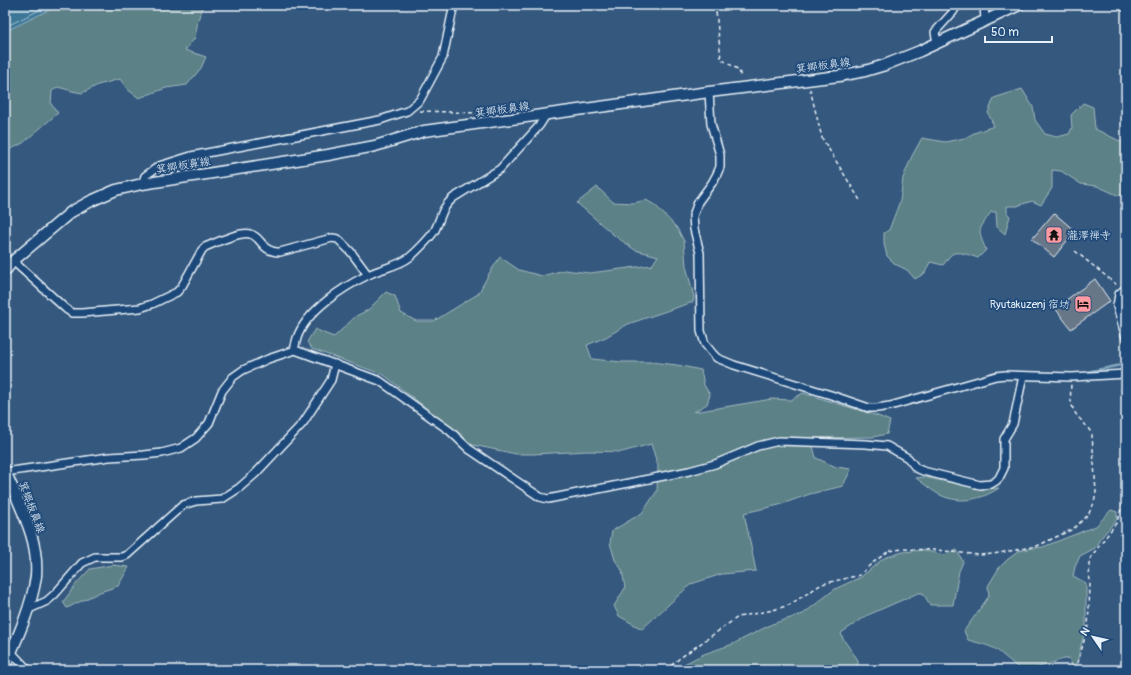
<svg xmlns="http://www.w3.org/2000/svg" width="1131" height="675" font-family="Pangolin,'Klee One',sans-serif">
	<style>
		.green { fill: #5b8186; stroke: #a2b9bf }
		.water { fill: #3e7797; stroke: #82a8be }
		.lines { fill: none; stroke-linecap: round; stroke-linejoin: round }
		.shore { stroke: #a4c0d1; stroke-width: 1 }
		.stream { stroke: #82a8be; stroke-width: 2.5 }
		.building { fill: #677787; stroke: #e8f1f8 }
		.minor-casing { stroke: #e8f1f8; stroke-width: 10 }
		.secondary-casing { stroke: #e8f1f8; stroke-width: 13 }
		.path { stroke: #e8f1f8; stroke-width: 1.5; stroke-dasharray: 4 3; stroke-linecap: butt }
		.minor { stroke: #1f4a7a; stroke-width: 7 }
		.secondary { stroke: #1f4a7a; stroke-width: 10 }
		.labels { text-anchor: middle; stroke-width: 3.5; stroke-linejoin: round; paint-order: stroke }
		.street-label { font-size: 11px; fill: #e8f1f8; stroke: #1f4a7a }
		.poi-label { font-size: 11px; fill: #e8f1f8; stroke: #1f4a7a; text-anchor: start }
	</style>
	<rect width="100%" height="100%" fill="#35587e"/>
	<filter id="ink" filterUnits="userSpaceOnUse"><feTurbulence type="fractalNoise" baseFrequency=".025" numOctaves="2"/><feDisplacementMap in="SourceGraphic" scale="8" xChannelSelector="R" yChannelSelector="G"/><feConvolveMatrix kernelMatrix="1 2 1 2 8 2 1 2 1" color-interpolation-filters="sRGB"/></filter>
	<g filter="url(#ink)">
		<g class="green">
			<path d="M59 5H203L198 20 195 38 185 50 206 57 201 68 187 85 166 88 139 98 127 89 120 79 98 85 82 93 72 91 58 87 52 91 51 104 58 113 38 130 23 143 11 149 5 147V30L10 29Z"/>
			<path d="M1022 89 1033 107 1035 120 1045 134 1057 137 1069 134 1072 128 1071 115 1083 103 1093 107 1095 129 1126 144V196L1117 195 1097 186 1081 184 1061 171 1052 170V188L1041 205 1032 201 1017 206H1007V213L1010 216 1005 234 997 227 996 212H991C978 232 977 228 986 250L978 258C971 256 959 250 952 254 948 257 946 262 943 265L930 262 925 273 915 279 907 270 895 264 887 256 884 244V233L889 230 900 201 903 178 912 156 922 138 945 142 965 138 974 133 994 126 988 113 994 98Z"/>
			<path d="M597 187 613 202 634 203 646 200 655 205 677 228 684 241 686 266 694 297 693 302 628 324 606 337 587 345 592 359 622 362H651L677 365 701 370 704 385 710 395 707 404 694 412 772 399 791 400 803 393 878 416 890 421 887 434 873 437 811 438 816 458 836 467 851 469 843 486 810 494 779 505 744 513 756 571 722 574 691 584 642 629 619 616 614 606 625 588 622 570 615 560 610 543 612 531 642 513 657 491 658 466 651 444 622 452 588 451 533 454H516L473 445 384 375 312 349 307 342 315 329 326 334 334 337 356 316 368 310 386 292 395 296 401 313 416 321H434L478 294 490 272 500 257 519 270 542 276 564 270 590 273 652 265 658 256 635 250 615 236 577 203Z"/>
			<path d="M924 477 980 489 999 488C984 498 966 503 948 498 936 495 926 485 916 478Z"/>
			<path d="M1111 510 1117 512V519L1100 539 1095 548 1080 556 1075 567 1073 576 1086 583V626L1075 670H1074L1069 658C1052 661 1038 670 1021 670 1013 664 1006 657 998 651 990 645 978 643 968 640L964 631 989 596 988 586 999 568 1007 560 1019 551 1033 548 1043 547 1096 526Z"/>
			<path d="M923 550 944 555 957 550 963 562 959 571 953 605H930L923 593H918L868 615 841 633 843 639 858 660V670H678L682 665 704 654 733 644 772 624 803 614 835 589 861 577 884 558 903 552Z"/>
			<path d="M113 565 129 567 118 586 100 592 67 608 63 602 77 583 90 569Z"/>
		</g>
		<path class="water" d="M5 5H59L10 29 5 30Z"/>
		<g class="lines">
			<path class="shore" d="M5 26 9 25 50 5"/>
			<path class="stream" d="M1087 372 1126 364"/>
		</g>
		<g class="building">
			<path d="M1054 213 1075 231 1054 257 1032 239Z"/>
			<path d="M1095 279 1110 301 1071 329 1055 308Z"/>
		</g>
		<g class="lines">
			<defs>
				<g id="minor">
					<path d="M984 5 985 20"/>
					<path d="M937 43 935 32 953 12 957 5"/>
					<path d="M709 92 711 124 720 155V167L717 174 712 183 698 202 693 216 694 229 700 253 701 331 705 344 713 354 717 358 734 365 831 395 869 408H877L890 406 996 376 1005 375 1072 377 1126 374"/>
					<path d="M546 115 539 126 500 169 453 198C440 210 442 216 435 230 431 237 417 251 410 257 399 266 382 268 368 275 343 287 306 311 297 338 296 343 294 346 295 350L380 381 450 431 469 449 540 497 548 499 689 471 715 464 758 446 779 441 866 444 887 446 908 458 916 468 923 471 980 485 991 484 996 481 999 478 1004 468V439L1013 424 1023 376"/>
					<path d="M142 184 145 176 159 166 191 156 380 120 407 111 420 100 443 57 453 9V5"/>
					<path d="M13 261 66 309 72 313H82L140 308 152 304 177 292 182 286 202 250 205 247C215 243 240 231 250 234 263 237 260 252 280 252L332 238 338 239 351 252 368 275"/>
					<path d="M1126 288 1119 294 1117 306 1126 338"/>
					<path d="M1117 306 1126 302"/>
					<path d="M5 472 109 457 144 455 162 453 181 448 196 438 209 423 222 391 233 377 243 370 268 359 295 350"/>
					<path d="M27 610 47 601 55 594 82 563 95 557H122L127 555 183 505 196 501 222 499 239 488 255 474 303 423 331 380 335 364"/>
					<path d="M11 652 28 670"/>
				</g>
				<g id="secondary">
					<path d="M1124 5 1126 6"/>
					<path d="M5 271 13 261 71 212 91 201 116 190 142 184 328 155 375 146 424 131 709 92 839 76 865 71 885 65 920 51 1019 5"/>
					<path d="M5 471C14 492 24 512 31 534 35 547 37 562 36 576 32 606 17 639 5 666"/>
				</g>
			</defs>
			<use href="#minor" class="minor-casing"/>
			<use href="#secondary" class="secondary-casing"/>
			<g class="path">
				<path d="M717 5 716 11 721 59 739 70 741 78"/>
				<path d="M810 89 822 138 861 202"/>
				<path d="M420 111 480 113"/>
				<path d="M1075 251 1117 285"/>
				<path d="M1122 382 1121 390 1126 399"/>
				<path d="M666 670 680 658 738 617 773 610 789 605 822 584 860 575 871 564 889 551 903 549 936 550 979 555 993 554 1037 546 1073 529 1088 515 1094 503 1096 492 1092 435C1090 429 1085 425 1081 420 1070 409 1070 399 1071 384"/>
				<path d="M1076 670 1088 626 1090 587 1089 564 1091 557 1117 522 1122 506 1126 500"/>
			</g>
			<use href="#minor" class="minor"/>
			<use href="#secondary" class="secondary"/>
		</g>
	</g>
	<defs>
		<symbol id="temple-square" viewBox="-11 -11 22 22"><rect x="-9" y="-9" width="18" height="18" rx="4" fill="#ff9aa2" stroke="#1f4a7a"/><path d="M0-6L5-2H3V0L6.5 2.5H4V6H1.5V3h-3V6H-4V2.5H-6.5L-3 0V-2H-5Z" fill="#111"/></symbol>
		<symbol id="hotel-square" viewBox="-11 -11 22 22"><rect x="-9" y="-9" width="18" height="18" rx="4" fill="#ff9aa2" stroke="#1f4a7a"/><path d="M-6-4.5h1.5V1H6V5H4.5V3h-9V5H-6ZM-4 0a1.8 1.8 0 1 1 3.6 0ZM.5 0V-2.5h3Q6-2.5 6 0Z" fill="#111"/></symbol>
	</defs>
	<g fill-rule="evenodd">
		<use href="#temple-square" x="1044" y="225" width="20" height="20"/>
		<use href="#hotel-square" x="1073" y="294" width="20" height="20"/>
	</g>
	<g class="labels">
		<g class="street-label">
			<text transform="translate(823 65) rotate(-8)" y="4">箕郷板鼻線</text>
			<text transform="translate(502 109) rotate(-8)" y="4">箕郷板鼻線</text>
			<text transform="translate(183 165) rotate(-9)" y="4">箕郷板鼻線</text>
			<text transform="translate(32 507) rotate(69)" y="4">箕郷板鼻線</text>
		</g>
		<g class="poi-label">
			<text x="1067" y="239">瀧澤禅寺</text>
			<text x="1070" y="308" text-anchor="end">Ryutakuzenj 宿坊</text>
		</g>
	</g>
	<rect width="1131" height="675" fill="none" stroke="#1f4a7a" stroke-width="20"/>
	<rect x="10" y="10" width="1111" height="655" fill="none" stroke="#e8f1f8" stroke-width="1.5" filter="url(#ink)"/>
	<g transform="translate(1093 637) rotate(304)" stroke="#1f4a7a" stroke-width="3" paint-order="stroke">
	<path d="M0-3L7 15L0 10L-7 15Z" fill="#e8f1f8"/>
	<text y="-6" font-size="11" font-weight="bold" text-anchor="middle" fill="#e8f1f8">N</text>
	</g>
	<path d="M985 36v6h67v-6" fill="none" stroke="#e8f1f8" stroke-width="2"/>
	<text x="991" y="36" font-size="12" fill="#e8f1f8" stroke="#1f4a7a" stroke-width="3" paint-order="stroke">50 m</text>
</svg>
